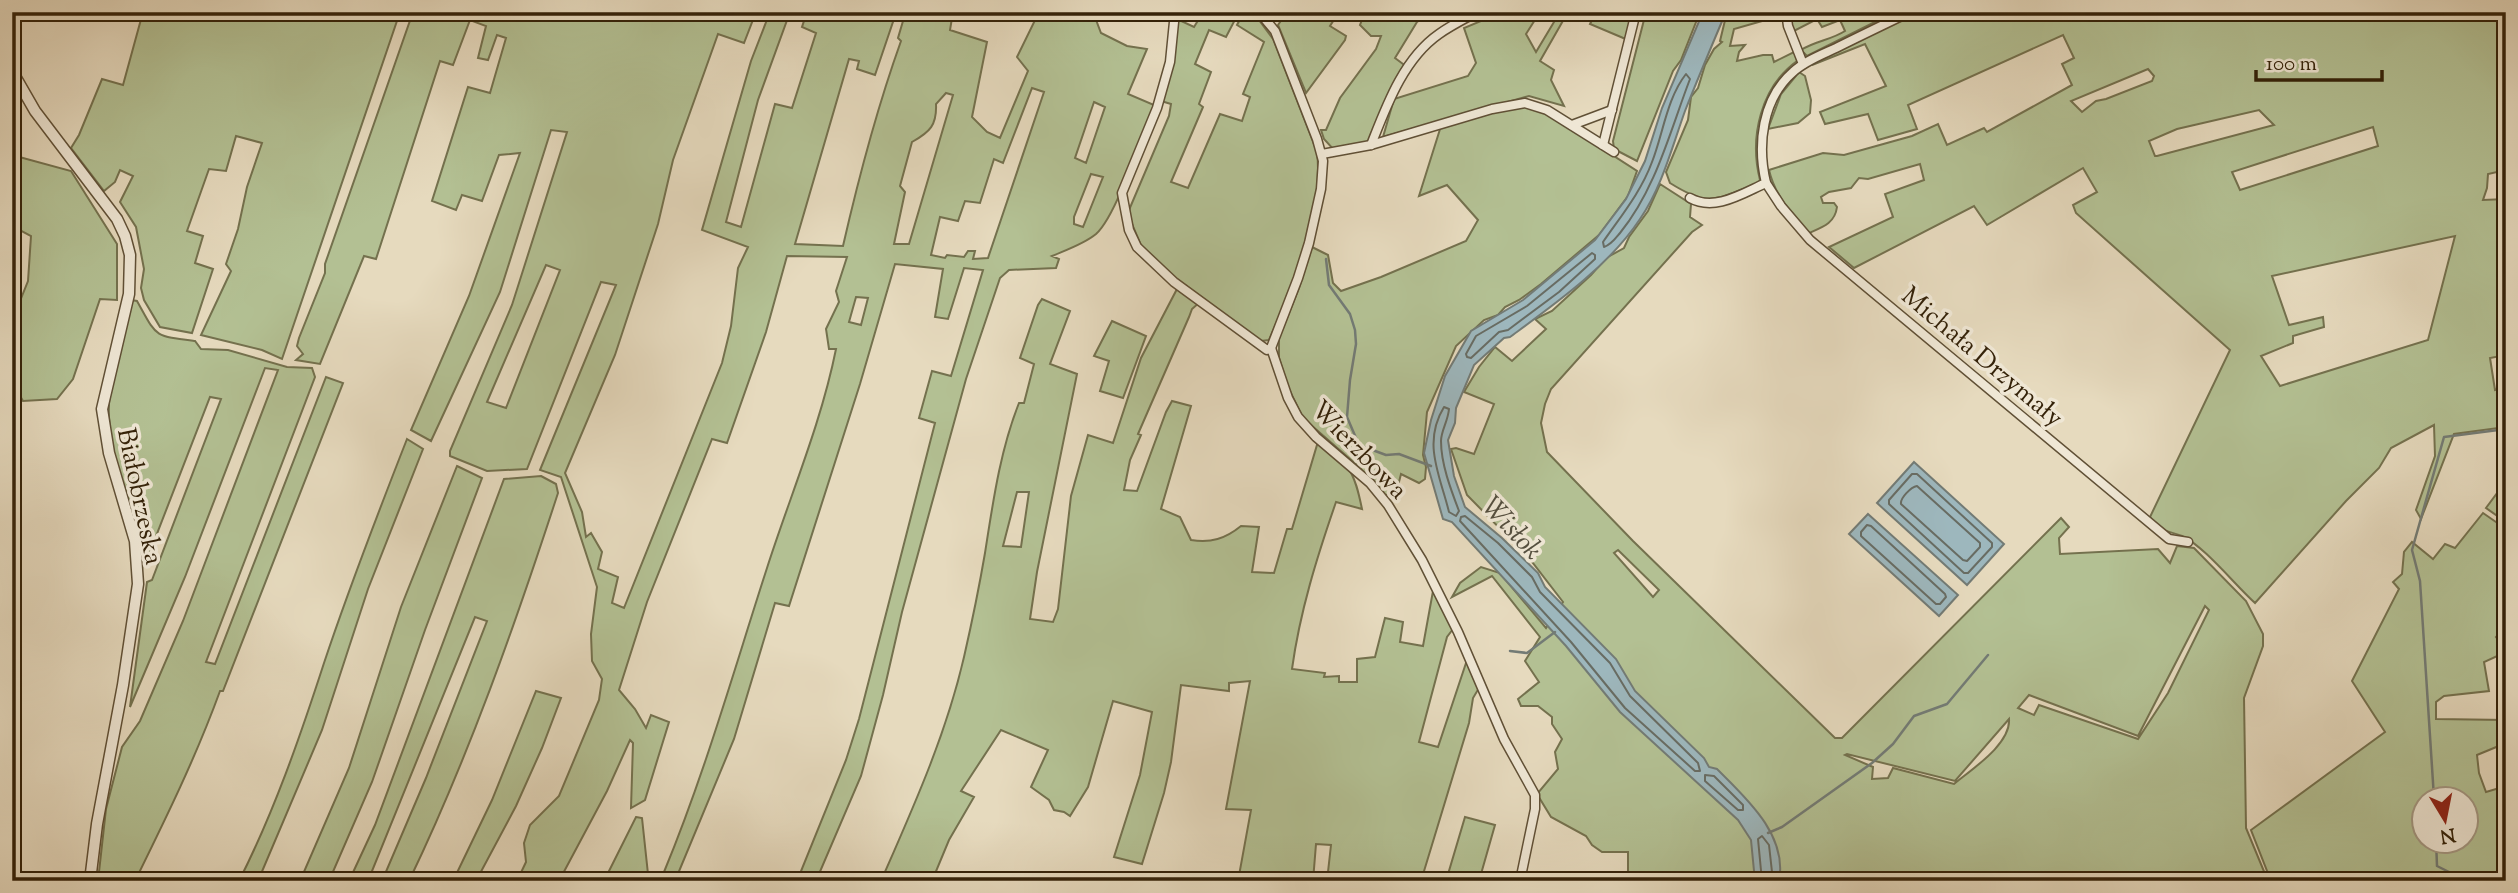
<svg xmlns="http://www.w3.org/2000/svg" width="2518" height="893" font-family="'Sorts Mill Goudy',serif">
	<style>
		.green { fill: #b3c093; stroke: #74714e; stroke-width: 2; fill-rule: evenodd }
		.water { fill: #9db7bd; stroke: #737b75; stroke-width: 2 }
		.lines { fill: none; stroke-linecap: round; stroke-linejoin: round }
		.shore { stroke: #686c63; stroke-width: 2 }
		.stream { stroke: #737b75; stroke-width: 2.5 }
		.minor-casing { stroke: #605036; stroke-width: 11 }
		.tertiary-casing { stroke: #605036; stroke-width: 13 }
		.minor { stroke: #efe7d5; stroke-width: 8 }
		.tertiary { stroke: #efe7d5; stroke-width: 10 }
		.labels { text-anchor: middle; stroke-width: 7; stroke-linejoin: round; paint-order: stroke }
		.street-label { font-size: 26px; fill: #342209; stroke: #efe7d5 }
		.water-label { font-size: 28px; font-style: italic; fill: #544f3f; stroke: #efe7d5 }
	</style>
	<rect width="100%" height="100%" fill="#e6dabe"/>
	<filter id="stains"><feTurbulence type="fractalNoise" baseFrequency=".00286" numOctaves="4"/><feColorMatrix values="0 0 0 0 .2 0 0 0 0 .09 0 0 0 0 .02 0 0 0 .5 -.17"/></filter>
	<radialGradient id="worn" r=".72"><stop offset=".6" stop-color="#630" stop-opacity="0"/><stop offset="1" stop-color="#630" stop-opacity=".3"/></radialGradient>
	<g class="green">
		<path d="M143 12H400L282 359 262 350 201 335 231 271 226 264 238 229 247 187 262 143 236 136 226 171 209 169 187 231 203 236 195 263 213 269 192 333 160 327 144 300 141 288 144 269 136 227 120 202 133 176 120 170 115 182 104 191 71 148 79 135 102 79 123 85Z"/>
		<path d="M413 12H756L744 43 718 34 673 160 658 224 615 355 565 473 582 512 586 537 591 533 602 552 598 569 618 577 612 603 624 608 722 363 731 326 738 268 748 247 702 230 751 61 770 12H790L758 100 726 222 741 227 775 104 792 108 816 33 802 27 807 12H868L876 14 877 12H953L950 30 987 42 972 117 987 132 1000 138 1028 71 1017 57 1039 12H1093L1101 33 1127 46 1147 49 1128 94 1154 105C1142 135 1117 215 1096 234 1084 244 1066 250 1052 256L1059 259 1056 268 1009 270 1000 278 966 379 902 612 883 695 861 776 816 881H797L846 760 859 719 935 423 919 418 932 371 951 376 983 270 964 268 948 319 935 317 943 269 895 264 860 384 789 606 775 603 734 739 675 881H662L659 875 664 872C705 773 734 670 767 568 790 496 821 424 836 349H829L826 329 839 302 836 291 847 257 787 256 766 332 727 443 712 439 647 602 619 690 635 709 646 728 651 715 669 722 645 800 631 808 633 743 630 740 607 791 559 881H517L526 862 524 843 530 825 559 796 599 700 602 679 592 661 591 634 597 587 561 477 540 470 616 285 601 282 527 469 487 471 450 456V451L512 305 567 132 551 130 500 292 431 441 411 430 469 296 520 153 499 155 482 201 462 195 456 210 432 201 468 87 490 93 506 38 497 35 488 60 478 58 486 26 470 20 453 65 440 61 376 259 364 256 320 364 296 360 303 354 297 346 299 338 325 273V264ZM894 19 903 21 898 38 901 41C877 108 859 176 843 246L795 244 849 59 859 61 857 69 875 75ZM1032 88 1044 92 988 258 973 259 975 251H968L964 257 947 255 945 258 931 255 940 217 958 221 965 201 980 203 994 159 1003 163ZM946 93 953 95 909 244H894L905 192 900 186 912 142C930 132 937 125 936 104ZM1094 102 1105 107 1086 163 1075 158ZM1091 174 1103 177 1083 227 1074 224V217ZM546 265 560 270 506 408 487 402ZM856 297 868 298 861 325 849 322Z"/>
		<path d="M1215 12H1239L1226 37 1209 30 1195 64 1211 72 1199 104 1203 107 1171 182 1188 188 1220 114 1242 121 1250 97 1243 94 1264 42 1237 25 1244 12H1253L1273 39 1317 152C1324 208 1292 289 1269 340L1261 341 1158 265 1143 250 1129 217V210L1169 116 1171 104 1161 101 1177 19 1194 27 1202 14 1212 18Z"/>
		<path d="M1287 12H1339L1330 26 1346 36 1345 40 1306 93 1278 25Z"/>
		<path d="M1365 12H1433L1417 22 1395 58 1407 67 1368 143 1334 150 1324 139 1321 130H1326L1340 98 1376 49 1381 36H1371L1360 25Z"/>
		<path d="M1493 12H1540L1526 34 1536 52 1560 12H1568L1540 61 1554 70 1551 80 1564 106 1529 96 1383 137 1394 99 1468 76 1476 63 1464 28 1486 19Z"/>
		<path d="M1596 12H1634L1628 40 1590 24Z"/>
		<path d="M1646 12H1700L1681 60 1673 71 1637 161 1614 149 1613 141Z"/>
		<path d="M1727 12H1742L1740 18 1763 12H1783V15L1734 29 1730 46 1745 45 1739 52 1737 61 1763 55H1772L1774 62 1796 51 1797 61C1761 87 1749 137 1760 180L1758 184C1715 197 1713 210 1670 183L1666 172 1688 120 1691 97 1698 88 1705 65 1714 49 1722 42 1720 41Z"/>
		<path d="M1789 12H1895L1807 56 1801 50C1815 41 1831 40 1845 31L1840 20 1822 27 1817 19 1792 32Z"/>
		<path d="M1917 12H2112L2115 17 2126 12H2506V170L2488 174 2487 188 2483 200 2506 199V355L2490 358 2495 390 2506 388V427L2454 434 2421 519 2416 510 2435 456 2434 425 2391 448 2379 468 2346 501 2255 603C2235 585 2204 546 2182 536 2168 530 2158 533 2150 517L2230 350 2076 213 2073 205 2097 192 2083 168 1987 225 1974 206 1854 268 1829 247 1893 217 1885 194 1924 180 1920 164 1868 179 1859 178 1851 188 1829 192 1821 197 1823 203H1834L1837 207C1835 223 1823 227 1809 233 1791 213 1775 196 1769 170L1823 153 1844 155 1912 136 1938 124 1947 145 1984 128 1987 132 2072 85 2062 64 2074 58 2063 35 1908 105 1917 129 1878 140 1868 114 1825 124 1820 112 1886 86 1865 44 1812 65 1857 40ZM2148 69 2154 76 2152 81 2106 99 2096 101 2082 112 2071 101ZM2259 110 2274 125 2157 156H2155L2149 141 2177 129ZM2373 127 2378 146 2240 190 2232 172ZM2455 236 2428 340 2280 386 2261 356 2293 343V336L2324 327 2323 317 2289 325 2272 276Z"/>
		<path d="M1799 72 1805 76 1811 100 1810 113 1798 123 1768 129 1781 94Z"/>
		<path d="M1530 106 1550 115 1637 171 1628 196 1599 235 1541 284 1519 300 1505 307 1498 315 1484 320 1456 346 1427 412 1423 455 1426 467 1425 479 1419 483 1401 474 1398 486 1384 497 1359 467 1303 418 1288 387 1279 358V338L1299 288 1312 247 1328 255 1333 283 1341 291 1381 277 1466 241 1478 220 1447 185 1419 196 1441 126 1501 110Z"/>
		<path d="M12 155 71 171 117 244V300L100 299 73 379 57 399 23 401 12 382V321L28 281 31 236 12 226Z"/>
		<path d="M1660 184 1691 204 1690 217 1702 225 1692 232 1551 389 1545 404 1541 423 1547 452 1633 541 1835 738H1842L2061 518 2069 527 2059 538 2060 554 2158 549 2170 563 2177 546 2194 548 2246 601 2263 634V646L2244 698 2246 828 2268 881H1628V852H1602L1592 845 1586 836 1551 817 1537 794 1558 769 1555 752 1562 739 1552 724V717L1538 706H1521L1518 699 1539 682 1525 661 1540 637 1492 576 1452 597 1460 583 1481 567 1500 573 1546 628 1563 602 1529 558 1467 495 1451 449 1456 448 1474 454 1494 404 1464 392 1479 367 1495 347 1512 361 1546 329 1535 319 1552 311 1591 275 1606 258 1624 248 1629 237 1648 211ZM1618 550 1659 590 1653 597 1614 553ZM2205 606 2209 610 2168 693 2138 739 2039 705 2034 715 2018 708 2029 695 2138 736ZM2009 719C2011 744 1972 769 1954 784L1893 768 1888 778 1872 779 1873 767 1845 755 1847 754 1955 781Z"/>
		<path d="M1177 289 1200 302 1192 309 1189 317 1138 434 1141 435 1130 460 1124 490 1137 491 1166 412 1172 401 1191 406 1161 509 1180 517 1191 540C1211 543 1225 539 1241 526L1259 527 1252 572 1274 573 1287 529H1292L1317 445 1320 443C1351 468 1354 470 1362 509L1336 502C1317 557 1300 611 1292 669L1325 673 1324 677 1339 676V682H1357V659L1375 657 1385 618 1403 622 1400 642 1423 646 1433 591 1453 629 1447 637 1419 742 1438 747 1467 660 1479 688 1473 698 1469 723 1421 881H1327L1331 845 1316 844 1313 881H1238L1251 810 1226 809 1250 681 1229 683V691L1181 685 1171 762 1164 793 1142 864 1114 857 1140 775 1152 712 1113 701 1088 787 1070 816 1064 812 1054 810 1049 800 1031 787 1048 750 1001 730 961 791 974 797 949 840 932 881H881C913 808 946 735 964 657 972 622 979 588 985 553 993 502 1000 451 1019 403H1024L1034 364 1020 358 1038 305 1042 299 1070 311 1050 364 1077 374 1037 572 1030 619 1053 622 1058 609 1071 496 1088 435 1113 443 1141 358ZM1017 492H1029L1021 547 1003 546Z"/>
		<path d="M131 300 137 301C157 337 153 336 195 341L201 349 228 350 287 367 312 368 315 377 206 662 215 664 326 377 343 383 223 691H220C196 757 166 818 135 881H98L106 809 122 747 140 721 183 621 278 370 265 368 185 577 130 707 147 582 152 580 221 399 210 397 146 562 142 560C136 511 111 466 109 417 107 380 123 336 131 300Z"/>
		<path d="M1112 321 1146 336 1123 398 1100 391 1109 361 1094 356Z"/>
		<path d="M407 439 423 449 368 589 322 730 258 881H239C274 812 300 737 324 663 349 588 378 513 407 439Z"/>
		<path d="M457 466 482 478 425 630 372 782 329 881H300L349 768 401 607Z"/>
		<path d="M541 476 556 484 558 493C515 625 469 756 409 881H382L426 778 487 621 475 617 368 881H349L375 825 504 479Z"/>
		<path d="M2506 481V522L2486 508Z"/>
		<path d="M2483 513 2506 529V626L2496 637 2506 649V652L2484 662 2489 691 2444 696 2436 702V719L2506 720V743L2477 755 2479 773 2486 792 2506 786V881H2271L2251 830 2385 732 2352 681 2399 589 2393 582 2402 574 2404 552 2412 542 2433 559 2445 544 2455 548ZM2424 798H2466V840H2424Z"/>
		<path d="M536 691 561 698 542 748 516 806 476 881H453L492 800Z"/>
		<path d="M636 817 642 818 648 874 652 881H604Z"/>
		<path d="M1465 817 1495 825 1479 881H1446Z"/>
	</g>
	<g class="water">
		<path d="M1703 12H1726C1712 45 1698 78 1685 111 1672 147 1662 187 1640 219 1609 266 1555 304 1510 337L1504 338 1474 365 1456 408 1455 423 1448 440 1454 476 1465 507 1502 538 1538 573 1545 587 1616 659 1635 691 1704 758 1709 767 1717 769C1746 798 1788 835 1779 881H1755L1751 840 1738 820 1620 712 1566 646 1452 522 1443 519 1424 453 1431 420 1445 376 1471 331 1523 300 1595 240 1626 199 1645 161 1662 108Z"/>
		<path d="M1914 462 2004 544 1967 585 1877 503Z"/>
		<path d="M1868 514 1958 595 1939 616 1849 534Z"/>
	</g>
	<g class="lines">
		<g class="shore">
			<path d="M1686 74 1690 79C1670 131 1656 189 1620 233 1615 239 1611 245 1604 247L1603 242C1621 216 1641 192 1652 162 1663 134 1667 98 1686 74Z"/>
			<path d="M1592 253 1595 255V259L1559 292 1508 330 1499 332 1471 358 1467 357 1466 354 1476 336 1527 306Z"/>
			<path d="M1444 407 1449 409C1448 421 1441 431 1441 441 1441 464 1451 490 1459 511L1456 516 1449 512C1440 475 1422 443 1444 407Z"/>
			<path d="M1912 474H1917L1992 543V547L1968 573H1964L1889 504V500Z"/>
			<path d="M1917 486 1980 543V547L1967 561 1963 560 1901 504C1900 498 1911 487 1917 486Z"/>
			<path d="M1465 516 1498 543 1532 577 1540 592 1610 663 1630 696 1698 763 1700 771H1695L1625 708 1571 642 1460 521 1461 517Z"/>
			<path d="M1867 525 1871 526 1945 594 1946 597 1940 604H1936L1861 536V532Z"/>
			<path d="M1705 775 1714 776 1743 805V810H1738L1705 781Z"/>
			<path d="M1762 881 1758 839 1762 836 1769 845 1773 881"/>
		</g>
		<g class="stream">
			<path d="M1326 259 1329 285 1350 314 1355 330 1356 344 1350 380 1347 417 1359 445 1386 455 1399 454 1431 466"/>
			<path d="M1510 651 1527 653 1555 632"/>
			<path d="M2434 798 2420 581 2412 550 2444 437 2506 429"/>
			<path d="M1768 833 1782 827 1872 763 1893 744 1914 716 1947 704 1988 655"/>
			<path d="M2436 840 2437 866 2467 881"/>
		</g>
		<defs>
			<g id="minor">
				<path d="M1175 12 1170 62 1157 108 1122 193 1129 230 1137 247 1174 282 1267 350 1271 348"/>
				<path d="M1259 12 1275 31 1317 139 1323 161 1321 189 1309 243 1298 278 1271 348"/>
				<path d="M1786 12 1788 26 1803 64"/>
				<path d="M1572 125 1612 110"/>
				<path d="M1371 145C1386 107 1403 59 1439 34 1450 26 1464 19 1477 12"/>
				<path d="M1603 145 1636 12"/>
				<path d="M1322 154 1371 145 1492 109 1525 103 1547 110 1614 152"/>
				<path d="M1766 183 1781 206 1810 240 2169 539 2188 542"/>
				<path d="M1690 198C1715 212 1743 193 1766 183 1757 145 1762 99 1793 72 1805 61 1821 55 1836 48 1860 36 1885 24 1910 12"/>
				<path d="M1271 348 1288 398 1298 417 1316 437 1370 483 1388 505 1422 560 1458 632 1504 739 1535 795V809L1520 881"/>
			</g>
			<path id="tertiary" d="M12 71 35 111 117 219 125 236 130 255 129 294 102 409 109 453 135 541 138 584 123 685 97 824 90 881"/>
		</defs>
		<use href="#minor" class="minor-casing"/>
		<use href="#tertiary" class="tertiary-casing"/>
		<use href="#minor" class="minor"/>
		<use href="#tertiary" class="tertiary"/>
	</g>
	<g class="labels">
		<g class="street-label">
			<text transform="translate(1983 356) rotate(40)" y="9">Michała Drzymały</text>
			<text transform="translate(1360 449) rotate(46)" y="9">Wierzbowa</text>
			<text transform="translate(141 496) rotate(78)" y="9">Białobrzeska</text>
		</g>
		<g class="water-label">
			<text transform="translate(1513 527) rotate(47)" y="10">Wisłok</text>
		</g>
	</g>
	<rect width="2518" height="893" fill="none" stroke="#e6dabe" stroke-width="42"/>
	<rect x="14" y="14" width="2490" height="865" fill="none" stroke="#342209" stroke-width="3.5"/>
	<rect x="21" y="21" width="2476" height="851" fill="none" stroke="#342209" stroke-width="2"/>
	<g transform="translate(2445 820) rotate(170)"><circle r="33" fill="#efe7d5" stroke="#a49883" stroke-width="2"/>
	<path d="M0-5L12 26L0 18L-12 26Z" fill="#8f2418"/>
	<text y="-10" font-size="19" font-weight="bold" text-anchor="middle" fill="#342209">N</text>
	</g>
	<path d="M2256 70v10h126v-10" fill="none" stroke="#342209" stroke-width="3.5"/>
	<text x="2266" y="70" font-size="21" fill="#342209" stroke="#efe7d5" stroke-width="5" paint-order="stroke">100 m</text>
	<rect width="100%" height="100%" filter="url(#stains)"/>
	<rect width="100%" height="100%" fill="url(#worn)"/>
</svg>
